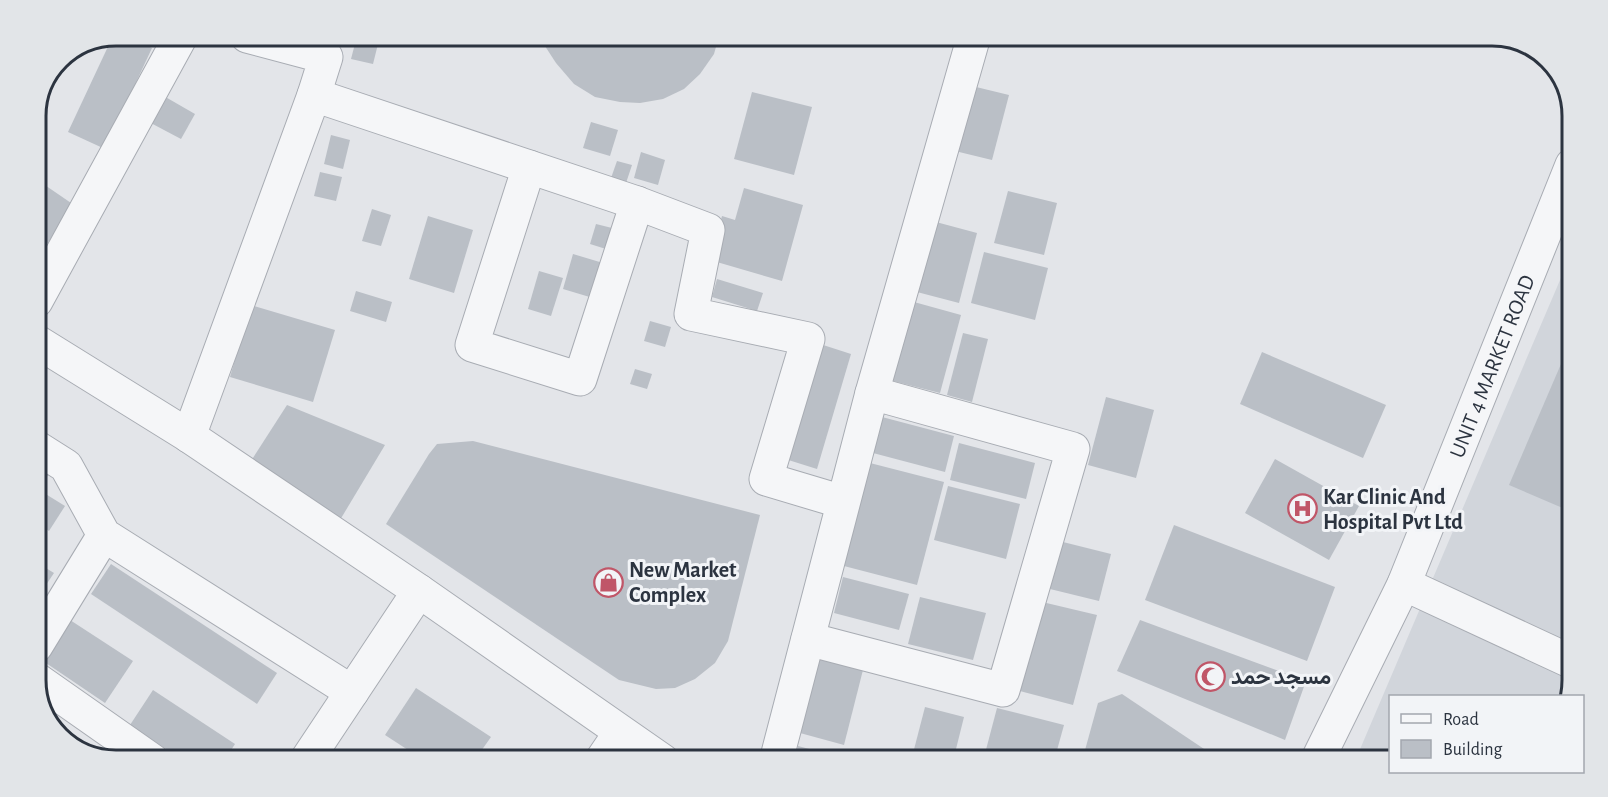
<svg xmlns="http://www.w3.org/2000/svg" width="1608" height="797" font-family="'Alegreya Sans',Vazirmatn,sans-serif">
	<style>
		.built { fill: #d1d5db }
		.building { fill: #babfc6 }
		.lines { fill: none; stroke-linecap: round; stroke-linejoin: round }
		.street-casing { stroke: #a8acb3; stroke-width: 35 }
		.street { stroke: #f5f6f8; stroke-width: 33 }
		.labels { text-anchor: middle; stroke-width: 6; stroke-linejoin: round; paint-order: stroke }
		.street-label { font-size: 22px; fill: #2c3440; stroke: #f2f4f7 }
		.poi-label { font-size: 22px; font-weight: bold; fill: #2c3440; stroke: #f2f4f7; text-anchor: start }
		.rim { fill: none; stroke: #2c3440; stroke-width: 3 }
	</style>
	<rect width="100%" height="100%" fill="#e3e5e9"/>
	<path class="built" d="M1572 252V680L1568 696H1390V761H1355Z"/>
	<g class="building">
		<path d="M117 36H126L152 48 105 149 68 132 112 38Z"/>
		<path d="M357 36H380L373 64 351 59Z"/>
		<path d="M541 36H719L714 54 700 74 684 89 663 99 640 103 620 102 595 97 574 84 556 63 543 43Z"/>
		<path d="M972 86 1009 95 992 160 955 151Z"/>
		<path d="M752 92 812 107 794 175 734 159Z"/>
		<path d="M162 95 195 114 181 139 147 121Z"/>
		<path d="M591 122 618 130 610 156 583 148Z"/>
		<path d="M331 135 350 140 343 169 324 164Z"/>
		<path d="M641 152 665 160 658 185 634 178Z"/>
		<path d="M617 161 632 165 626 183 611 178Z"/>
		<path d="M320 172 342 177 336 201 314 196Z"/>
		<path d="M36 179 74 205 36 260Z"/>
		<path d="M744 188 803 205 782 281 710 260 722 216 735 220Z"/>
		<path d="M1008 191 1057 203 1044 255 994 243Z"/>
		<path d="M372 209 391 215 381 246 362 241Z"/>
		<path d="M428 216 473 230 454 293 409 279Z"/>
		<path d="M936 222 977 233 959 303 917 292Z"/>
		<path d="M596 224 612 228 606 249 590 244Z"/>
		<path d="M984 252 1048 268 1035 320 971 303Z"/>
		<path d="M573 254 603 263 593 298 563 289Z"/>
		<path d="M539 271 563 278 551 316 528 309Z"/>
		<path d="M717 279 763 293 757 311 712 297Z"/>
		<path d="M356 291 392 302 386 322 350 311Z"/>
		<path d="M914 302 961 315 940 393 893 381Z"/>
		<path d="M251 305 335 330 313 402 230 377Z"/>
		<path d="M650 321 671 327 665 347 644 341Z"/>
		<path d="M963 333 988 339 972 402 947 395Z"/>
		<path d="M817 343 851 354 817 469 782 458Z"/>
		<path d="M1262 352 1386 405 1363 458 1240 404Z"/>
		<path d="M1564 357 1572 361V512L1509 485Z"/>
		<path d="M635 369 652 374 647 389 630 384Z"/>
		<path d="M1106 397 1154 410 1136 478 1088 465Z"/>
		<path d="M287 405 385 445 340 520 249 464Z"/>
		<path d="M882 417 954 436 945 472 873 453Z"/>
		<path d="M473 441 760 515 728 641 715 663 695 679 675 688 656 689 619 680 386 524 429 454 437 444Z"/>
		<path d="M959 443 1035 463 1026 499 950 480Z"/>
		<path d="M1275 459 1359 506 1329 560 1245 513Z"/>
		<path d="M36 461 51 471 36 493Z"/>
		<path d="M870 463 944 482 917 585 844 566Z"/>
		<path d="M948 486 1020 504 1006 559 934 540Z"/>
		<path d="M44 493 65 506 49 531 36 522V505Z"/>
		<path d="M1174 525 1335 587 1307 661 1145 600Z"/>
		<path d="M1063 542 1111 554 1099 601 1050 589Z"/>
		<path d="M36 562 54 573 36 600Z"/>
		<path d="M111 564 277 673 257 704 91 594Z"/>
		<path d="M843 577 909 594 899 630 834 613Z"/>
		<path d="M920 597 986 613 973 660 908 644Z"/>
		<path d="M1038 601 1097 615 1073 705 1016 690Z"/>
		<path d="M70 620 133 661 105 703 43 661Z"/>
		<path d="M1140 620 1306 681 1285 740 1117 671Z"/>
		<path d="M821 651 865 662 844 745 800 733Z"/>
		<path d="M416 688 491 737 474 761H425L385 735Z"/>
		<path d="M153 690 235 744 224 761H184L130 725Z"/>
		<path d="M1122 694 1222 761H1082L1098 703Z"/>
		<path d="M925 707 964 717 953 761H911Z"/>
		<path d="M997 708 1064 725 1054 761H983Z"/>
		<path d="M798 746 851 760V761H794Z"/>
	</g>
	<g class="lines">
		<defs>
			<g id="street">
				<path d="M314 95 637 203 708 230 691 314 808 339 766 479 843 502"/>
				<path d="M529 167 472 345 580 379 637 203"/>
				<path d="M36 301 181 36"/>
				<path d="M36 341 189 436 419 591 663 761"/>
				<path d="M189 436 314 95 326 57 247 36"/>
				<path d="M36 447 66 466 104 535 352 692"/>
				<path d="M1404 584 1572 662"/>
				<path d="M808 639 1003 690 1073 449 872 393"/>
				<path d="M36 646 104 535"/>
				<path d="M36 679 153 761"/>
				<path d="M306 761 419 591"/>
				<path d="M601 761 620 733"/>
				<path d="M776 761 872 393 974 36"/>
				<path id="s1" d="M1317 761 1404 584 1572 165"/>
			</g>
		</defs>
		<use href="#street" class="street-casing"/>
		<use href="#street" class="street"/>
	</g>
	<defs>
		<symbol id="hospital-ring" viewBox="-11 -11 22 22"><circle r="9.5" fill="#f2f4f7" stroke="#c05668" stroke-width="1.5"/><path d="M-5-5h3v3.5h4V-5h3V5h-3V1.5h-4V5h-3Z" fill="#c05668"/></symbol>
		<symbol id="shop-ring" viewBox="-11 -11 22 22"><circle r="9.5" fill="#f2f4f7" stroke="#c05668" stroke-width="1.5"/><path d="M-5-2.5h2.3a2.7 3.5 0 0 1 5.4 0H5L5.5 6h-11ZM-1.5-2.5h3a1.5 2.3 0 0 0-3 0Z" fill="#c05668"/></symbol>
		<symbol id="mosque-ring" viewBox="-11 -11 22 22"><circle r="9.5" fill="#f2f4f7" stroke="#c05668" stroke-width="1.5"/><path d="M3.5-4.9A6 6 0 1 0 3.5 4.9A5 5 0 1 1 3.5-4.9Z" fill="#c05668"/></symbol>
	</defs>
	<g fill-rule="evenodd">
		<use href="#hospital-ring" x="1286" y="492" width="33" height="33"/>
		<use href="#shop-ring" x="592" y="566" width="33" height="33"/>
		<use href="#mosque-ring" x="1194" y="660" width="33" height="33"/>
	</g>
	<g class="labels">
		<g class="street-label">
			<text dy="8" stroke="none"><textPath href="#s1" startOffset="432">UNIT 4 MARKET ROAD</textPath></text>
		</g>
		<g class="poi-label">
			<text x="1323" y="504">Kar Clinic And<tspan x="1323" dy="25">Hospital Pvt Ltd</tspan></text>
			<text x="629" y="577">New Market<tspan x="629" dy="25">Complex</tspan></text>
			<text x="1231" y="684">مسجد حمد</text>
		</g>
	</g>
	<path d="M0 0H1608V797H0ZM116 46H1492A70 70 0 0 1 1562 116V680A70 70 0 0 1 1492 750H116A70 70 0 0 1 46 680V116A70 70 0 0 1 116 46Z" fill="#e2e5e8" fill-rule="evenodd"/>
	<path class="rim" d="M116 46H1492A70 70 0 0 1 1562 116V680A70 70 0 0 1 1492 750H116A70 70 0 0 1 46 680V116A70 70 0 0 1 116 46Z"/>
	<rect x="1389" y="695" width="195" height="78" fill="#f2f4f7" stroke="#a3a7ae" stroke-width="1.5"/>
	<rect x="1401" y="714" width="30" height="9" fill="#f5f6f8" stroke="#a3a7ae" stroke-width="1.5"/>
	<text x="1443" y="725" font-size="18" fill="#2c3440">Road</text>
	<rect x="1401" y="740" width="30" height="18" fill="#babfc6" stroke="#a3a7ae" stroke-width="1.5"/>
	<text x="1443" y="755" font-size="18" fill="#2c3440">Building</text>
</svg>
